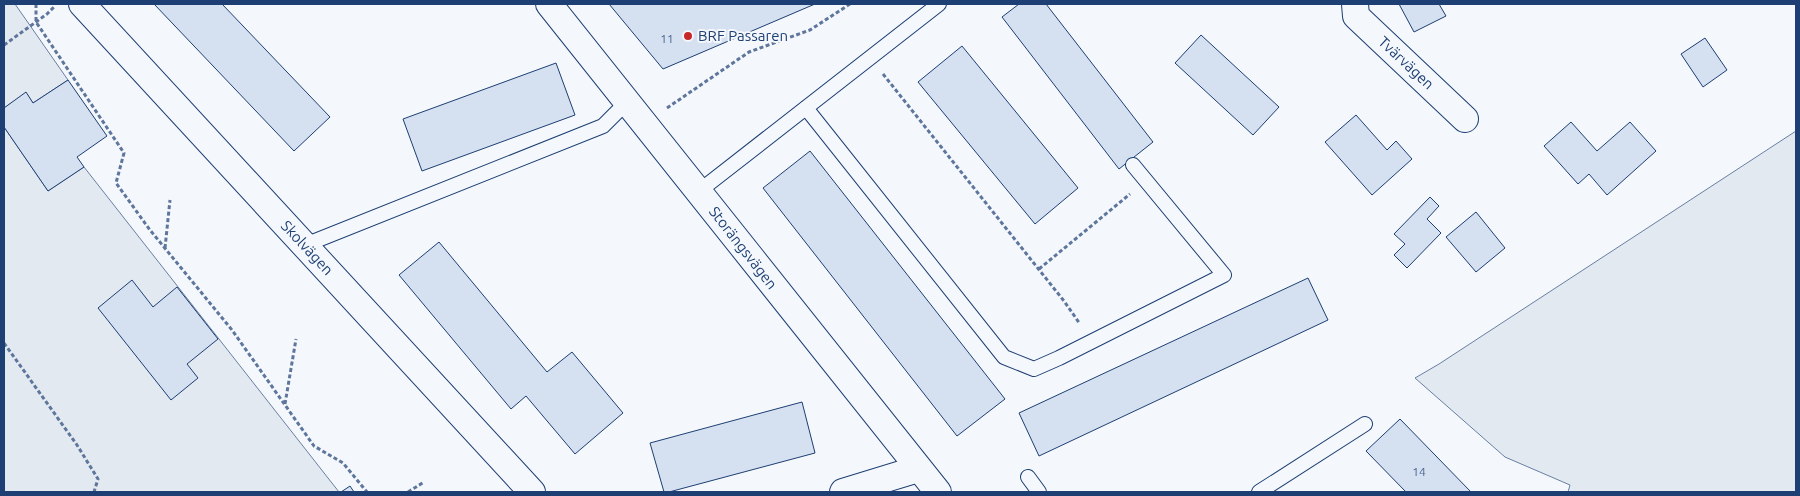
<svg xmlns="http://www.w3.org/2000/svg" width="1800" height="496" font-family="Ubuntu,sans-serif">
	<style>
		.green { fill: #e3e9f0; stroke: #687fa3 }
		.building { fill: #d5e0f0; stroke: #1d3f73 }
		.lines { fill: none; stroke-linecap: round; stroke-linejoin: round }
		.lane-casing { stroke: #1d3f73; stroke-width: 16 }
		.street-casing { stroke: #1d3f73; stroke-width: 28 }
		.path { stroke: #5e769c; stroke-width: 3; stroke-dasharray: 4 2.5; stroke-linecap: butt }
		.lane { stroke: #f4f7fb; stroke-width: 14 }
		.street { stroke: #f4f7fb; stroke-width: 26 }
		.poi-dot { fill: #c62828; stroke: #f4f7fb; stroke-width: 2 }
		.labels { text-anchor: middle; stroke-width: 4; stroke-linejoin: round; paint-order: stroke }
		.number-label { font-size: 12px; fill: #4b6792 }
		.poi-label { font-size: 15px; fill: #1d3f73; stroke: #f4f7fb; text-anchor: start }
		.street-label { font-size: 15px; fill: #1d3f73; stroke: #f4f7fb }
	</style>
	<rect width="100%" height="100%" fill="#f4f7fb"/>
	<g class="green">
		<path d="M4 4H15L68 80 33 103 26 93 4 108Z"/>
		<path d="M4 127 48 191 84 167 339 492H4Z"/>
		<path d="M1796 131V492H1568L1570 485 1505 457 1415 378 1439 364Z"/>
	</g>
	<g class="building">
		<path d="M154 4H222L330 117 294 151Z"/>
		<path d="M609 4H815L663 69Z"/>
		<path d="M1019 4H1046L1153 142 1119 169 1002 17Z"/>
		<path d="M1399 4H1439L1446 16 1414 32Z"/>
		<path d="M1201 35 1279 107 1253 135 1175 63Z"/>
		<path d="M1705 38 1727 70 1703 87 1681 54Z"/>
		<path d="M962 46 1078 188 1035 224 918 82Z"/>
		<path d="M556 63 575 115 422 171 403 119Z"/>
		<path d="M68 80 107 136 77 157 84 167 48 191 4 127V108L26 92 33 103Z"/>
		<path d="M1356 115 1387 150 1396 141 1412 159 1372 195 1325 142Z"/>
		<path d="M1571 122 1597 151 1630 122 1656 151 1607 195 1589 174 1578 184 1544 146Z"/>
		<path d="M810 151 1005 399 957 436 763 188Z"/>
		<path d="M1430 197 1439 206 1427 219 1441 233 1407 268 1394 255 1405 244 1394 234Z"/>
		<path d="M1476 212 1505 248 1476 272 1446 237Z"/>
		<path d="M439 242 547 372 572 352 623 413 575 454 526 396 511 409 399 275Z"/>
		<path d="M1308 278 1328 320 1039 456 1019 413Z"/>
		<path d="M132 280 153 307 177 287 218 339 187 364 198 378 171 400 98 308Z"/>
		<path d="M802 402 815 453 669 492H664L650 443Z"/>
		<path d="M1400 419 1471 492H1406L1366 451Z"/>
		<path d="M350 486 354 492H341Z"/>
	</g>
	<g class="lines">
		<defs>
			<g id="lane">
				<path d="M806 108 1004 357 1034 369 1059 358 1224 275 1133 165"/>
				<path d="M698 192 939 4"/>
				<path d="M305 245 603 126 626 103"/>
				<path d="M1028 477 1039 492"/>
				<path d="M1259 492 1365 424"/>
			</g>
			<g id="street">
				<path d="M82 4 532 492"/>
				<path d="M549 4 938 492"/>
				<path d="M1355 4 1356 16 1465 119"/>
				<path d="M843 492 918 469"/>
			</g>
		</defs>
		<use href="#lane" class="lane-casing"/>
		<use href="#street" class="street-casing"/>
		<g class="path">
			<path d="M36 4V22L124 153 116 183 150 230 232 330 314 446 343 463 367 492"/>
			<path d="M4 45 47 14 55 6"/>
			<path d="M883 74 1064 301 1080 324"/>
			<path d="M667 108 749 52 810 30 850 4"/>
			<path d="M165 248 170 200"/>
			<path d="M1039 269 1130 194"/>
			<path d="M4 343 77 445 98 479 94 492"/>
			<path d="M285 404 296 339"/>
			<path d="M408 492 424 482"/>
		</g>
		<use href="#lane" class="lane"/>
		<use href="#street" class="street"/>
	</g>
	<circle class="poi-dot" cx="688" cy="36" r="5"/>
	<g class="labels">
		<g class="number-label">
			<text x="667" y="43">11</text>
			<text x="1419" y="476">14</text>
		</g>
		<g class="poi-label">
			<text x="698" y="41">BRF Passaren</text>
		</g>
		<g class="street-label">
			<text transform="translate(1406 63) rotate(43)" y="5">Tvärvägen</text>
			<text transform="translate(307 248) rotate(47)" y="5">Skolvägen</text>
			<text transform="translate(743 248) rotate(52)" y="5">Storängsvägen</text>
		</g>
	</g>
	<rect width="1800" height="496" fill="none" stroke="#1d3f73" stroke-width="10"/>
</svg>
